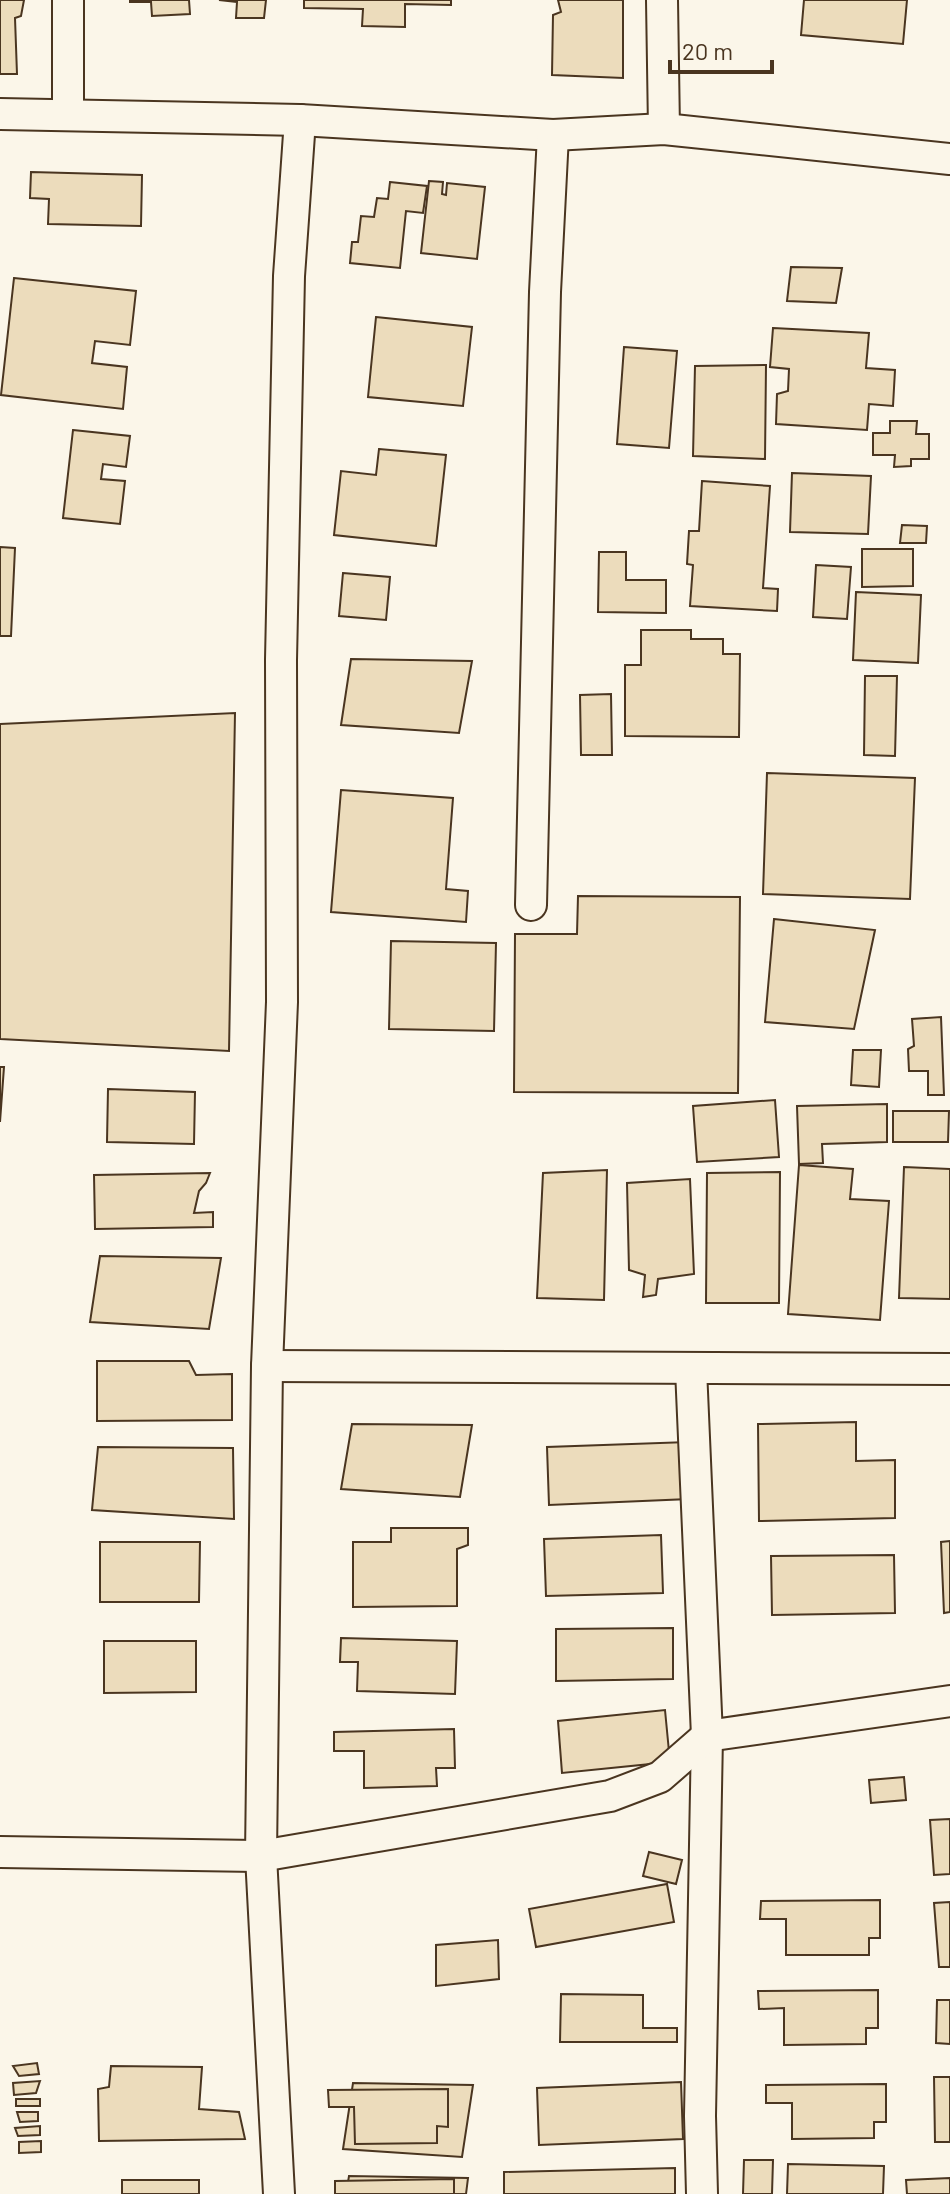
<svg xmlns="http://www.w3.org/2000/svg" width="950" height="2194" font-family="Barlow,sans-serif">
	<style>
		.building { fill: #ecdcbc; stroke: #4a3520; stroke-width: 2 }
		.lines { fill: none; stroke-linecap: round; stroke-linejoin: round }
		.street-casing { stroke: #4a3520; stroke-width: 34 }
		.street { stroke: #fbf6e9; stroke-width: 30 }
	</style>
	<rect width="100%" height="100%" fill="#fbf6e9"/>
	<g class="building">
		<path d="M0 0H24L21 16 15 18 17 74H0Z"/>
		<path d="M130 0H189L190 14 152 16 151 2H130Z"/>
		<path d="M219 0H266L264 18H236L237 2Z"/>
		<path d="M304 0H451V5L405 4V27L362 26 363 9 304 8Z"/>
		<path d="M558 0H623V78L552 75 553 15 561 12Z"/>
		<path d="M804 0H907L903 44 801 35Z"/>
		<path d="M31 172 142 175 141 226 48 224 49 199 30 198Z"/>
		<path d="M429 181 443 182 442 194 446 195 447 183 485 187 477 259 421 253Z"/>
		<path d="M390 182 427 186 423 213 406 211 400 268 350 263 352 242H358L361 216 374 217 377 198 388 199Z"/>
		<path d="M791 267 842 268 836 303 787 301Z"/>
		<path d="M14 278 136 291 130 345 95 341 92 363 127 367 123 409 1 395Z"/>
		<path d="M376 317 472 327 463 406 368 397Z"/>
		<path d="M773 328 869 333 866 368 895 370 893 406 869 404 867 430 776 424 777 394 788 391 789 369 770 367Z"/>
		<path d="M624 347 677 351 669 448 617 444Z"/>
		<path d="M766 365 765 459 693 456 695 366Z"/>
		<path d="M890 421H917L916 434H929V459H911V466L894 467 895 455H873V433H890Z"/>
		<path d="M73 430 130 436 126 467 103 464 101 479 125 481 120 524 63 518Z"/>
		<path d="M379 449 446 455 436 546 334 535 341 471 376 475Z"/>
		<path d="M792 473 871 476 868 534 790 532Z"/>
		<path d="M702 481 770 486 763 588 778 589 777 611 690 606 693 565 687 564 689 531H699Z"/>
		<path d="M902 525 927 526 926 543H900Z"/>
		<path d="M0 547 15 548 11 636H0Z"/>
		<path d="M862 549H913V586L862 587Z"/>
		<path d="M599 552H626V580H666V613L598 612Z"/>
		<path d="M816 565 851 567 847 619 813 617Z"/>
		<path d="M343 573 390 577 386 620 339 616Z"/>
		<path d="M856 592 921 595 918 663 853 660Z"/>
		<path d="M641 630H691V639H723V654H740L739 737 625 736V665H641Z"/>
		<path d="M351 659 472 661 459 733 341 725Z"/>
		<path d="M865 676H897L895 756 864 755Z"/>
		<path d="M611 694 612 755H581L580 695Z"/>
		<path d="M235 713 229 1051 0 1039V724Z"/>
		<path d="M767 773 915 778 910 899 763 894Z"/>
		<path d="M341 790 453 798 446 889 468 891 466 922 331 912Z"/>
		<path d="M578 896 740 897 738 1093 514 1092 515 934H577Z"/>
		<path d="M774 919 875 930 854 1029 765 1022Z"/>
		<path d="M391 941 496 943 494 1031 389 1029Z"/>
		<path d="M941 1017 944 1095H928V1071H909L908 1049 914 1046 912 1019Z"/>
		<path d="M853 1050H881L879 1087 851 1085Z"/>
		<path d="M0 1067H4L0 1122Z"/>
		<path d="M108 1089 195 1092 194 1144 107 1142Z"/>
		<path d="M775 1100 779 1157 697 1162 693 1106Z"/>
		<path d="M887 1104V1142L822 1144 823 1163 799 1164 797 1106Z"/>
		<path d="M893 1111H949L948 1142H893Z"/>
		<path d="M799 1165 853 1169 850 1199 889 1201 880 1320 788 1314Z"/>
		<path d="M904 1167 950 1169V1299L899 1298Z"/>
		<path d="M607 1170 604 1300 537 1298 543 1173Z"/>
		<path d="M780 1172 779 1303H706L707 1173Z"/>
		<path d="M210 1173 206 1183 199 1191 194 1213 213 1212V1227L95 1229 94 1175Z"/>
		<path d="M690 1179 694 1274 658 1279 656 1295 643 1297 645 1275 629 1270 627 1183Z"/>
		<path d="M100 1256 221 1258 209 1329 90 1322Z"/>
		<path d="M97 1361H189L196 1375 232 1374V1420L97 1421Z"/>
		<path d="M856 1422V1461L895 1460V1518L759 1521 758 1424Z"/>
		<path d="M352 1424 472 1425 460 1497 341 1489Z"/>
		<path d="M688 1442 689 1499 549 1505 547 1447Z"/>
		<path d="M98 1447 233 1448 234 1519 92 1510Z"/>
		<path d="M391 1528H468V1545L457 1549V1606L353 1607V1542H391Z"/>
		<path d="M661 1535 663 1593 546 1596 544 1539Z"/>
		<path d="M950 1541V1612L944 1613 941 1542Z"/>
		<path d="M100 1542H200L199 1602H100Z"/>
		<path d="M894 1555 895 1613 772 1615 771 1556Z"/>
		<path d="M673 1628V1679L556 1681V1629Z"/>
		<path d="M341 1638 457 1641 455 1694 357 1691 358 1662H340Z"/>
		<path d="M104 1641H196V1692L104 1693Z"/>
		<path d="M665 1710 670 1762 562 1773 558 1721Z"/>
		<path d="M454 1729 455 1768H436L437 1786 364 1788V1751H334V1732Z"/>
		<path d="M904 1777 906 1800 871 1803 869 1780Z"/>
		<path d="M950 1819V1874L934 1875 930 1820Z"/>
		<path d="M649 1852 682 1860 676 1884 643 1876Z"/>
		<path d="M667 1884 674 1922 536 1947 529 1909Z"/>
		<path d="M880 1900V1938H869V1955H786V1919H760L761 1901Z"/>
		<path d="M950 1902V1967H939L934 1903Z"/>
		<path d="M498 1940 499 1979 436 1986V1945Z"/>
		<path d="M878 1990V2028H866V2044L784 2045V2008L759 2009 758 1991Z"/>
		<path d="M561 1994 643 1995V2028H677V2042H560Z"/>
		<path d="M937 2000H950V2044L936 2043Z"/>
		<path d="M37 2063 39 2074 19 2076 13 2066Z"/>
		<path d="M111 2066 202 2067 199 2109 239 2112 245 2139 99 2141 98 2089 109 2087Z"/>
		<path d="M934 2077H950V2142H935Z"/>
		<path d="M40 2081 36 2093 14 2095 13 2083Z"/>
		<path d="M681 2082 683 2139 539 2145 537 2088Z"/>
		<path d="M353 2083 473 2085 462 2157 343 2149Z"/>
		<path d="M886 2084V2122H874V2138L792 2139V2103H766V2085Z"/>
		<path d="M448 2089V2127L437 2126V2143L355 2144 354 2107H329L328 2090Z"/>
		<rect x="16" y="2099" width="24" height="7"/>
		<path d="M17 2112H38V2121L20 2122Z"/>
		<path d="M40 2126V2135L18 2136 15 2128Z"/>
		<path d="M41 2141V2152L19 2153V2142Z"/>
		<path d="M744 2160H773L772 2194H743Z"/>
		<path d="M788 2164 884 2166 883 2194H787Z"/>
		<path d="M675 2168V2194H504V2172Z"/>
		<path d="M349 2176 468 2178 466 2194H346Z"/>
		<path d="M950 2178V2194H907L906 2180Z"/>
		<path d="M454 2179V2194H335V2181Z"/>
		<rect x="122" y="2180" width="77" height="14"/>
	</g>
	<g class="lines">
		<defs>
			<g id="street">
				<path d="M662 0 664 129"/>
				<path d="M0 114 300 120 553 135 664 129 950 159"/>
				<path d="M68 114V0"/>
				<path d="M531 905 545 292 553 135"/>
				<path d="M267 1366 950 1369"/>
				<path d="M691 1369 707 1736 700 2116 702 2194"/>
				<path d="M0 1852 261 1856 610 1796 660 1777 707 1736 950 1701"/>
				<path d="M279 2194 261 1856 267 1366 282 1002 281 660 289 276 300 120"/>
			</g>
		</defs>
		<use href="#street" class="street-casing"/>
		<use href="#street" class="street"/>
	</g>
	<path d="M670 60v12h102v-12" fill="none" stroke="#4a3520" stroke-width="4"/>
	<text x="682" y="60" font-size="24" fill="#4a3520" stroke="#fbf6e9" stroke-width="6" paint-order="stroke">20 m</text>
</svg>
